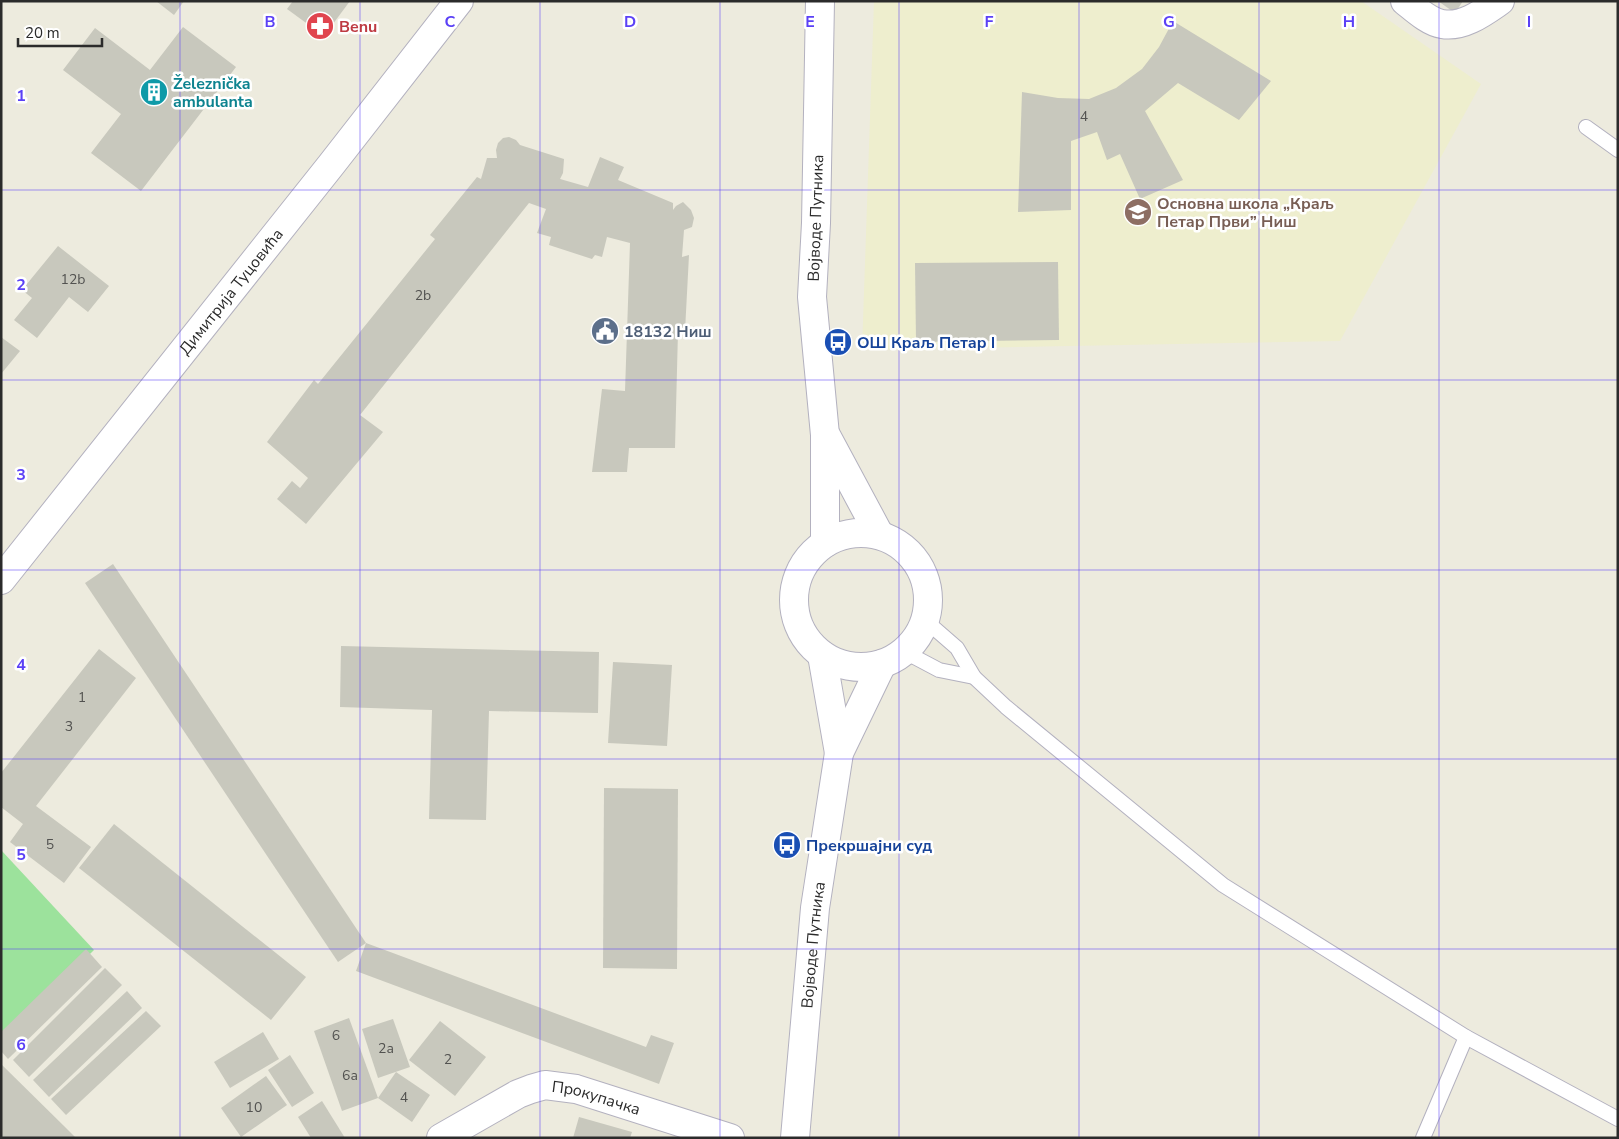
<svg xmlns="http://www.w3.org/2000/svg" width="1619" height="1139" font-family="'Nunito Sans',sans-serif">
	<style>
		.education { fill: #eeeece }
		.green { fill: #9ce29c }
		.building { fill: #c8c8bd }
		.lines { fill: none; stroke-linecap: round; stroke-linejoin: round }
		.lane-casing { stroke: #b3b1bf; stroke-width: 16 }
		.street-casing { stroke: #b3b1bf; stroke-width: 30 }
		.secondary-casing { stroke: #b3b1bf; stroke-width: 30 }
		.lane { stroke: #fff; stroke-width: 14 }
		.street { stroke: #fff; stroke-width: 28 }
		.secondary { stroke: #fff; stroke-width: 28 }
		.grid { fill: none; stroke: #5b41f6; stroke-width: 1; stroke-opacity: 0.55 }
		.labels { text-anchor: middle; stroke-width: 5; stroke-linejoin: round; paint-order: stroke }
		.number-label { font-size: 14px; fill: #525250 }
		.health-label { font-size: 16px; font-weight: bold; fill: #be3a42; stroke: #fff; text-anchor: start }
		.culture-label { font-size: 16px; font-weight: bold; fill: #0d838f; stroke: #fff; text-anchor: start }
		.education-label { font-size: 16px; font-weight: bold; fill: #785e54; stroke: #fff; text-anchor: start }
		.street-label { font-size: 16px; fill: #2b2b2b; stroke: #fff }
		.service-label { font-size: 16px; font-weight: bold; fill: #4e5e75; stroke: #fff; text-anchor: start }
		.transit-label { font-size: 16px; font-weight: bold; fill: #164399; stroke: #fff; text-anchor: start }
		.grid-label { font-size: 16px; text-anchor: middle; font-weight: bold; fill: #5b41f6; stroke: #fff; stroke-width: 5; stroke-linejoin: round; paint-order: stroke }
	</style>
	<rect width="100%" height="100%" fill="#edebde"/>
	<path class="education" d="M874 1H1361L1481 84 1340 341 862 350Z"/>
	<path class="green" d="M1 850 94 950 1 1042Z"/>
	<g class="building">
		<path d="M156 1H184L174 15Z"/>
		<path d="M293 1H350L324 36 287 9Z"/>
		<path d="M1438 1H1463L1455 13Z"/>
		<path d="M1173 21 1271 81 1239 120 1178 83 1145 111 1183 180 1140 199 1120 154 1107 160 1097 132 1071 141V210L1018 212 1022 92 1058 98 1089 99 1116 88 1142 69 1159 47Z"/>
		<path d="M183 27 236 67 141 191 91 153 121 114 63 70 95 28 150 70Z"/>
		<path d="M509 137 516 140 520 145 564 159 563 173 560 179 588 187 600 157 624 167 618 180 673 203V210L676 206 683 202 691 210 694 218 692 227 684 230 682 257 689 255 685 331H678L675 448H629L627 472H592L602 389 625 391 630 243 607 237 602 257 595 255 592 259 549 245 551 237 537 233 546 209 529 203 360 415 383 432 306 524 277 499 292 481 300 488 308 478 267 442 314 380 318 384 435 239 430 235 477 177 481 179 487 158H497L496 150 498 143 503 138Z"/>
		<path d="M58 246 109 286 88 312 69 297 37 338 14 320 32 298 22 290Z"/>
		<path d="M1058 262 1059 340 916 342 915 263Z"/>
		<path d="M1 337 20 351 1 374Z"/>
		<path d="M113 564 366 943 338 962 85 583Z"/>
		<path d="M341 646 599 652 598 713 489 711 486 820 429 819 432 710 340 707Z"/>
		<path d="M99 649 136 678 36 806 91 847 64 883 10 842 23 824 1 807V773Z"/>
		<path d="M613 662 672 665 667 746 608 743Z"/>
		<path d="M604 788 678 789 677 969 603 968Z"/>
		<path d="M114 824 306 977 271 1020 79 868Z"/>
		<path d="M366 943 646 1047 651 1035 674 1043 659 1084 356 971Z"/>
		<path d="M86 949 102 967 8 1059 1 1051V1032Z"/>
		<path d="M105 968 122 985 29 1077 13 1060Z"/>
		<path d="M127 991 142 1008 49 1097 33 1080Z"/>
		<path d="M146 1011 161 1026 66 1115 51 1099Z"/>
		<path d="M349 1018 378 1098 342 1111 314 1031Z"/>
		<path d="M393 1019 410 1067 378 1078 362 1029Z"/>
		<path d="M440 1021 486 1057 455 1096 409 1060Z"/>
		<path d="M263 1032 279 1059 230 1088 214 1062Z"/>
		<path d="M290 1055 314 1093 292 1107 268 1070Z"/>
		<path d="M1 1064 66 1128 76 1138H1Z"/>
		<path d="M396 1072 430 1095 412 1122 378 1098Z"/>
		<path d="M266 1076 287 1105 241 1137 221 1108Z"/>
		<path d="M322 1101 345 1138H311L298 1117Z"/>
		<path d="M579 1117 632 1132 630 1138H573Z"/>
	</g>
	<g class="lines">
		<defs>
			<g id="lane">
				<path d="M1586 127 1618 150"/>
				<path d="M926 621 957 648 974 677 1006 707 1223 885 1466 1037 1618 1119"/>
				<path d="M905 652 939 670 974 677"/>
				<path d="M1423 1138 1466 1037"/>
			</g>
			<g id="street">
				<path d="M1405 1C1415 9 1429 22 1442 24 1463 28 1484 12 1500 1"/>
				<path id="s1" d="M441 1138 518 1094 531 1089 545 1085 576 1089 730 1138"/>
			</g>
			<g id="secondary">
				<path d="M820 1 816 223 812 297 825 435V543"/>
				<path d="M827 437 879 534"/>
				<circle cx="861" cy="600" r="67"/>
				<path id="s2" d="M1 580 331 165 459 1"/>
				<path d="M822 655 839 753"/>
				<path id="s3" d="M795 1138 815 908 839 753 882 664"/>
			</g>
		</defs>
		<use href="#lane" class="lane-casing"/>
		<use href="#street" class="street-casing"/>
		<use href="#secondary" class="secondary-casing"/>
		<use href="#lane" class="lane"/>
		<use href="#street" class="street"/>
		<use href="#secondary" class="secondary"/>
	</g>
	<path class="grid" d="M180 1V1138M360 1V1138M540 1V1138M720 1V1138M899 1V1138M1079 1V1138M1259 1V1138M1439 1V1138M1 190H1618M1 380H1618M1 570H1618M1 759H1618M1 949H1618"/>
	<defs>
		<symbol id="pharmacy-disc" viewBox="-11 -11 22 22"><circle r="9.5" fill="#e0444e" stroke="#fff"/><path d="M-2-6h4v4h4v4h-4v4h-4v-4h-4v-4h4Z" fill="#fff"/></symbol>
		<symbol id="building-disc" viewBox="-11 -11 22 22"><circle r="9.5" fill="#0f9aa8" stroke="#fff"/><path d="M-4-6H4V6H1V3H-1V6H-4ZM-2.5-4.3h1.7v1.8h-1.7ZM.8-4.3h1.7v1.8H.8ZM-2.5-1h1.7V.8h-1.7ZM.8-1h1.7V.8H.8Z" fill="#fff"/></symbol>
		<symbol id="school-disc" viewBox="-11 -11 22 22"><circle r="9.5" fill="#8d6e63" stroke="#fff"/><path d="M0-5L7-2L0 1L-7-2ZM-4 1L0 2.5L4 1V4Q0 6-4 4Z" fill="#fff"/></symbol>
		<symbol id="civic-disc" viewBox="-11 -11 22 22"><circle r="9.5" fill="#5c6f8a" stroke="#fff"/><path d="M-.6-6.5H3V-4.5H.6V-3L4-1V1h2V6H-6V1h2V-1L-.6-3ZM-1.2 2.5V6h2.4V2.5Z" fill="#fff"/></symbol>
		<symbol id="bus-disc" viewBox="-11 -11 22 22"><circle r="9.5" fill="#1a4fb4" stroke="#fff"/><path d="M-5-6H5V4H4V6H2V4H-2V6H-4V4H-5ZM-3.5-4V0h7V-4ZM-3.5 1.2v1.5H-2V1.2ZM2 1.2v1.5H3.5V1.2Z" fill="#fff"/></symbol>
	</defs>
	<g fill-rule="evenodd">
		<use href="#pharmacy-disc" x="304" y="10" width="32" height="32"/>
		<use href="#building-disc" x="138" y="76" width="32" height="32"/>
		<use href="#school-disc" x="1122" y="196" width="32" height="32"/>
		<use href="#civic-disc" x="589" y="315" width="32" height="32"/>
		<use href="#bus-disc" x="822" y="326" width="32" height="32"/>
		<use href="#bus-disc" x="771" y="829" width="32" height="32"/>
	</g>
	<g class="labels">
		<g class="number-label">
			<text x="1084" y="121">4</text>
			<text x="73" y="284">12b</text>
			<text x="423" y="300">2b</text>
			<text x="82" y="702">1</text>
			<text x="69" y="731">3</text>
			<text x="50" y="849">5</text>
			<text x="336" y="1040">6</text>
			<text x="386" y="1053">2a</text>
			<text x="448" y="1064">2</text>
			<text x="350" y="1080">6a</text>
			<text x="404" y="1102">4</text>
			<text x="254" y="1112">10</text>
		</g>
		<g class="health-label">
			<text x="339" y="32">Benu</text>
		</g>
		<g class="culture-label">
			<text x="173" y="89">Železnička<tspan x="173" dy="18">ambulanta</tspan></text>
		</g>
		<g class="education-label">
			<text x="1157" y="209">Основна школа „Краљ<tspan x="1157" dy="18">Петар Први” Ниш</tspan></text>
		</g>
		<g class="street-label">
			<text transform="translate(815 218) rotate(-88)" y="6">Војводе Путника</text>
			<text dy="6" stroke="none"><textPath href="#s2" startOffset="369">Димитрија Туцовића</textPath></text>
			<text dy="6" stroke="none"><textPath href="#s3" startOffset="194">Војводе Путника</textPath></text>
			<text dy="6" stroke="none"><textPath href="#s1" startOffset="170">Прокупачка</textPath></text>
		</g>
		<g class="service-label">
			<text x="624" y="337">18132 Ниш</text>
		</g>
		<g class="transit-label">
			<text x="857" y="348">ОШ Краљ Петар I</text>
			<text x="806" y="851">Прекршајни суд</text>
		</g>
	</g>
	<g class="grid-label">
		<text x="270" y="27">B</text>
		<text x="450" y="27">C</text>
		<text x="630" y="27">D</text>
		<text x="810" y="27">E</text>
		<text x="989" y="27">F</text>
		<text x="1169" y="27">G</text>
		<text x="1349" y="27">H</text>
		<text x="1529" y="27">I</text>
		<text x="21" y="101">1</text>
		<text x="21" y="290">2</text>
		<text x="21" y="480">3</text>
		<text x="21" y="670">4</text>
		<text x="21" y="860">5</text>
		<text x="21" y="1050">6</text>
	</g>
	<rect width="1619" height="1139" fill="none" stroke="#2b2b2b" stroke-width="5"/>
	<path d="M18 38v8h84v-8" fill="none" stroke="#2b2b2b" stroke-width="2.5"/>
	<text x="25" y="38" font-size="15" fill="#2b2b2b" stroke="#ffffff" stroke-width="4" paint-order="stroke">20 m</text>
</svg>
